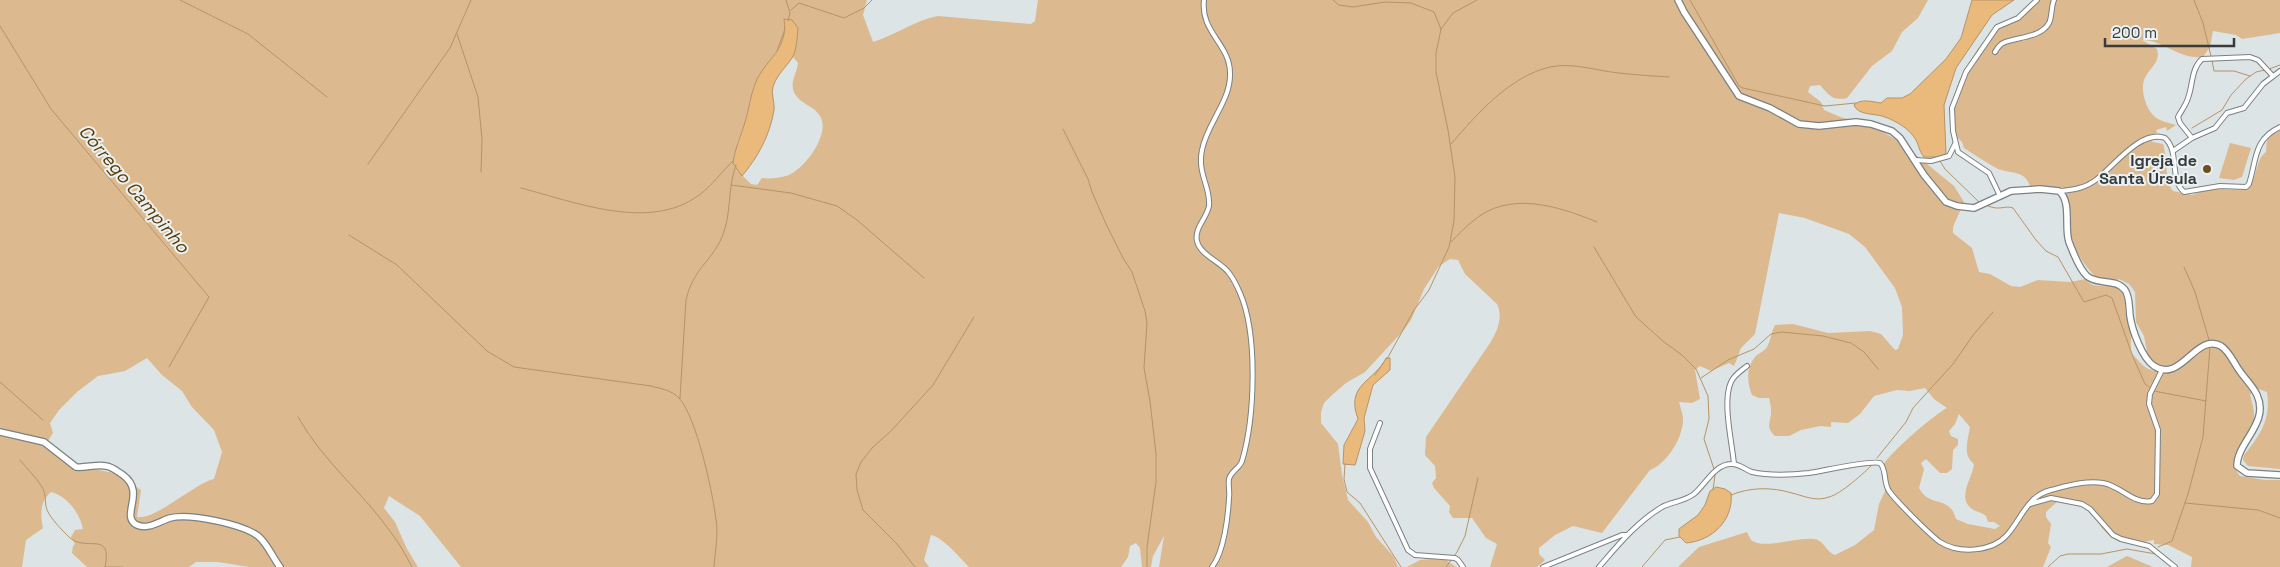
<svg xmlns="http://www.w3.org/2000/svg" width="2280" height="567" font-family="'Space Grotesk',sans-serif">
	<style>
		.green { fill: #dcb98e; fill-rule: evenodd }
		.water { fill: #eaba7c; stroke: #b59468 }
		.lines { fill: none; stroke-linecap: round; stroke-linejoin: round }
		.stream { stroke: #b59468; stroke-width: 1 }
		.street-casing { stroke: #7a8182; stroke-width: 6 }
		.secondary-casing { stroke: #7a8182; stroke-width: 8 }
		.street { stroke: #fff; stroke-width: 4 }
		.secondary { stroke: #fff; stroke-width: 5.5 }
		.poi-dot { fill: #6e4f24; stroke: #eaf1f2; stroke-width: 2 }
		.labels { text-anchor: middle; stroke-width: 4; stroke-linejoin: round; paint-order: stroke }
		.poi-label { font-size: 16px; font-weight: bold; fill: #383a3b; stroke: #eaf1f2; text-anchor: end }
		.water-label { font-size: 18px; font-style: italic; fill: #593906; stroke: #eaf1f2 }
	</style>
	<rect width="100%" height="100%" fill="#dde4e5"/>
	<g class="green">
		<path d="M0 0H867L863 15 873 42C896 35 915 20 938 16L1031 24 1035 21 1038 0H1928L1918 18 1902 32 1892 51 1872 66 1847 98C1832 101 1830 96 1820 85L1810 86 1808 92 1821 102 1824 110 1843 118 1876 123 1885 133 1900 142 1954 186 1964 202 1953 227V233L1972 248 1979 272 1990 274 2011 286 2020 287 2038 280 2070 282 2086 279C2093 293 2114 278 2122 293 2127 301 2124 311 2127 319 2128 323 2131 325 2131 330 2132 336 2130 343 2131 349 2131 353 2134 356 2137 359 2147 372 2158 374 2174 369L2155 365 2148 357 2144 336 2136 322 2135 292 2129 284 2119 279 2116 282 2098 279C2076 259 2066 233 2069 204L2064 203 2063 187 2053 189 2030 186C2025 170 2011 174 1998 169 1987 163 1975 155 1964 148L1962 142 1951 131V105L1959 81 1977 50 1996 26 2002 23 2017 19 2038 0H2280V33L2242 39 2236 35 2213 31 2210 47 2203 57C2179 60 2164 40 2142 40L2157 49C2161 61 2151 67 2146 76 2139 86 2145 108 2154 116 2159 121 2169 123 2176 125L2167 131 2166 127 2156 130 2157 133 2145 136 2153 142 2163 144C2168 159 2164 180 2173 191L2192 195 2208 189 2246 190C2258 181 2254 161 2266 152L2267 139 2280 125V469L2248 466 2243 460 2244 455C2261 434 2271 419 2267 392L2256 388 2250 395C2253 405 2256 416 2253 427 2248 445 2223 456 2240 476L2265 480H2280V567H2191L2192 557 2168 545 2154 544V540C2144 542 2133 545 2122 542 2105 539 2098 518 2085 508 2077 502 2068 502 2059 500L2046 512V517L2051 524 2048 543 2051 547 2043 567H1678L1699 547 1747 532 1751 540C1764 550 1794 537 1814 539 1825 541 1825 551 1835 555L1855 545 1874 530 1879 504 1886 489C1883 481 1880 474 1883 466 1887 455 1936 413 1947 408L1934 399 1925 388 1910 391 1897 390 1874 396 1860 414 1848 423 1831 422V427L1820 426 1801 430 1789 436H1775C1764 426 1772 421 1771 410 1771 406 1770 402 1769 398H1759L1752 395C1747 383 1746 368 1755 357 1758 353 1764 352 1767 347 1771 340 1771 332 1775 325L1793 324 1828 333 1870 331 1881 334 1895 350 1898 349 1903 335 1902 307 1895 288 1865 247 1849 234 1805 218 1779 213 1755 334 1741 348 1734 366 1729 363 1711 371 1700 366 1695 370 1700 399 1692 403 1679 402C1680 406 1682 412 1683 417 1684 436 1668 463 1650 470L1602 533 1573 526 1555 535 1539 548V554L1545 560 1537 567H1490L1497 544 1486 538 1472 518H1453L1449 512 1450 506 1434 488 1432 483 1436 478 1435 466 1425 455 1426 437 1488 346C1496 334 1504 318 1497 304L1465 274 1458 260 1450 259 1439 266 1424 289 1411 320 1403 331 1365 372 1346 383 1332 395 1324 403 1321 412V423L1338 444 1342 475 1348 500 1368 522 1376 537 1394 557 1398 567H1159L1164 536 1153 556 1151 567H1142L1140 548 1136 543 1130 546 1128 557 1121 567H969C960 558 944 538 931 535L924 560 929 567H461L420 516 389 496 384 508 395 522 407 549 418 567H249L218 562H196L189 567H87L72 553 73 546 75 544 71 537 75 530 83 529C80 513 67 496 51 492 40 501 40 515 43 528L26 540 22 567H0ZM784 19 795 49 793 57 798 63C797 73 791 80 793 89 797 104 813 104 820 116 831 134 805 168 789 175 780 178 771 179 762 178L757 185 751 184 737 170V144L745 123 754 85 782 42 785 27ZM147 358 162 375 182 391 192 407 214 430 222 452 214 479C194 484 154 521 137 517L141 490 114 473 72 465 48 441 53 433 50 423 59 410 77 392 98 376 125 371ZM1959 414 1970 427C1968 440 1962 455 1974 464 1973 477 1956 498 1972 509 1976 512 1982 512 1986 516L1988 522H1994L2000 526 1995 529 1968 524 1956 519C1950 495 1929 508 1919 488L1924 469 1921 463 1926 459 1940 473H1947L1952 469 1953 450 1958 445V439L1951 436 1949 431 1955 424Z"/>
		<path d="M2230 143 2251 148 2242 177 2234 180 2219 178Z"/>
		<path d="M2127 556 2153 567H2107Z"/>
		<path d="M1432 559 1446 560 1456 567H1407L1420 560Z"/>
	</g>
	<g class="water">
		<path d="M1972 0H2014L1992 15 1956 68 1944 105 1946 153 1942 157H1924C1919 151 1919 146 1916 140 1910 129 1896 121 1885 117 1875 113 1858 116 1854 105 1861 98 1873 102 1881 103L1887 98H1902L1910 94 1946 59 1961 38Z"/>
		<path d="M784 19 792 20 798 28C797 37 797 50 792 58 786 67 778 74 774 84 770 92 775 102 774 110 770 135 758 157 742 176L733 163C735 148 741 136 745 122 749 110 750 97 755 84 764 60 789 50 784 19Z"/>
		<path d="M1386 358H1390V370L1373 385 1364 418 1365 431 1356 462 1355 465 1343 464 1344 445 1358 419C1357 415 1355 411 1355 407 1352 383 1377 378 1386 358Z"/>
		<path d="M1716 487 1725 489 1731 493C1734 520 1712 541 1686 543L1679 536V529L1698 515 1705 505 1710 491Z"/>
	</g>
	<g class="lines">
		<g class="stream">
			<path d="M180 0 248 34 327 97"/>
			<path d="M786 0 790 13 788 21"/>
			<path d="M1333 0 1339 5 1353 7 1385 2 1411 3 1434 12 1441 29"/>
			<path d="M1690 0 1739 86 1743 88 1825 106 1856 103"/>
			<path d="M2194 0 2203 23 2211 56"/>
			<path d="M791 10 799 3 844 18 864 8 872 0"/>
			<path d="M0 26 51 109 209 297 169 367"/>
			<path d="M457 34 478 97 482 139 481 172"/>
			<path d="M777 51 785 29"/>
			<path d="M2212 60 2214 71H2234L2250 76"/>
			<path d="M2269 69 2280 65"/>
			<path d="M2192 128 2222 110 2231 95 2246 79 2256 72 2265 70"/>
			<path d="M1063 129 1088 179 1092 192 1106 224 1123 258 1132 272 1145 311 1147 323 1144 368 1150 401 1156 454V482L1147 547V567"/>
			<path d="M1451 144C1477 114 1510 76 1550 67 1573 62 1597 71 1619 73 1636 75 1653 76 1669 77"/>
			<path d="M1940 161 1945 169 1980 203"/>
			<path d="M368 164 450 48 471 0"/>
			<path d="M731 185 791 193 837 206 857 220 924 278"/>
			<path d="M521 188C575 202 650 232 699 195 712 186 722 171 734 160"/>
			<path d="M1988 206C2000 211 2005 205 2013 208L2036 240 2046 251 2058 257 2084 302 2106 295 2112 298 2133 357 2145 384 2149 387"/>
			<path d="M349 235 397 265 487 351 514 367 651 386C662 389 671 390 679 398 697 417 715 501 717 529 717 542 715 554 714 567"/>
			<path d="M1451 242C1458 235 1465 227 1473 221 1509 190 1558 206 1597 222"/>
			<path d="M1594 247 1636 317 1664 342 1682 355 1696 369 1708 396 1709 419 1704 439 1714 469"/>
			<path d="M2184 267 2195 292 2209 340"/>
			<path d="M1387 359 1414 310 1429 290 1449 247 1454 221 1455 177 1448 130 1436 72V53L1441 29 1453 13 1477 0"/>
			<path d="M1375 375 1384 362"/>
			<path d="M1701 378 1728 360 1754 349 1771 334 1782 332 1823 336 1851 343 1864 352 1878 369"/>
			<path d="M0 382 43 420"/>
			<path d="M2154 391 2206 401"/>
			<path d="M680 398 686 300C693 269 711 262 722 237 732 214 727 189 736 165"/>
			<path d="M298 417C324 463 363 492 392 534 400 544 406 556 412 567"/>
			<path d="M1877 458 1906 422 1913 408 1953 364 1974 334 1993 312"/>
			<path d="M20 460C27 469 36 477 42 487 47 494 44 502 47 510 51 519 62 530 69 537 85 553 113 529 105 567"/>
			<path d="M1345 464 1344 479 1347 492 1360 503 1401 567"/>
			<path d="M1713 490 1715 475"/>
			<path d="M1731 495C1750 487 1772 487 1792 493 1804 496 1816 502 1829 497 1841 494 1864 473 1873 464"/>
			<path d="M2185 503 2258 510 2280 518"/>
			<path d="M2158 547 2172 541 2188 494 2203 437 2210 347"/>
			<path d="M105 567H123"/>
			<path d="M915 567 897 544 863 510 857 490 856 474 861 462 873 447 891 431 933 385 974 317"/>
			<path d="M1446 567 1457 552 1465 536 1478 478"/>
			<path d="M1642 567 1665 540 1680 537"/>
			<path d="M2048 567 2060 556 2068 554H2101L2127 549 2156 554"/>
		</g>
		<defs>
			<g id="street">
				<path d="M1204 0C1200 32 1230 44 1230 73 1231 101 1207 123 1202 150 1197 174 1211 187 1209 206 1207 218 1194 228 1197 241 1200 255 1221 262 1229 273 1233 278 1237 286 1240 293 1258 334 1255 417 1242 461 1240 468 1231 471 1229 479 1228 485 1230 492 1229 498 1228 517 1224 552 1212 567"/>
				<path d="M1995 52C1997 49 1999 45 2003 43 2016 37 2041 38 2049 23 2052 18 2051 7 2054 0"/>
				<path d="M2192 138 2180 123 2178 117C2181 111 2186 105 2188 98 2193 85 2191 69 2202 59L2250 57 2258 60 2272 75"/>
				<path d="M2173 151 2192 138 2215 128 2227 113 2244 108 2263 84 2280 71"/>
				<path d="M1915 160 1931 161 1949 156 1955 144"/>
				<path d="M2060 191C2073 190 2086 188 2097 179 2114 166 2141 129 2165 138 2180 152 2169 179 2184 192L2220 186 2246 187 2249 184C2257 159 2253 140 2280 127"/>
				<path d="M2000 196 1989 173 1958 152 1953 131 1952 108 1966 72 1997 27 2018 18 2037 0"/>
				<path d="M1380 423 1370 449V468L1408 550 1415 555 1455 558 1458 560 1463 567"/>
				<path d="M1734 464C1732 442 1722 401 1731 382 1734 375 1742 370 1747 366"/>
				<path d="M2030 504 2051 498 2082 504 2090 509 2113 535 2121 539 2149 546 2175 567"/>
				<path d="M1543 567 1622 535H1627"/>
				<path d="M1599 567C1618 545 1637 522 1662 507 1672 502 1685 501 1694 494 1705 485 1715 464 1731 464 1739 463 1745 470 1752 472 1770 476 1791 475 1809 473 1823 471 1870 460 1880 463 1887 470 1883 482 1889 491 1896 501 1930 535 1940 542 1959 554 1992 552 2007 535 2022 518 2027 496 2051 490 2067 486 2086 480 2103 483 2121 486 2134 505 2152 501L2157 494 2158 430 2149 404 2150 394 2162 370"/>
			</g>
			<g id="secondary">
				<path d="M1678 0 1684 12 1739 96 1770 108 1799 124 1819 126 1856 122 1871 124 1892 131 1900 138 1924 175 1946 202 1957 206 1974 208 2011 191 2040 189 2059 191C2072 202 2064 227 2069 242 2073 252 2079 269 2087 276 2097 285 2116 278 2125 290 2130 297 2129 308 2130 316 2132 330 2142 358 2154 366 2181 384 2196 332 2221 346 2229 351 2234 363 2239 370 2245 379 2253 386 2257 395 2270 423 2237 442 2237 466L2247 473 2280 475"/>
				<path d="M0 432 44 442 76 467C86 468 96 464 106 466 113 467 118 472 123 475 147 493 119 516 137 525 148 530 160 521 170 518 189 513 242 524 258 536 267 543 273 558 280 567"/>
			</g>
		</defs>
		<use href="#street" class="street-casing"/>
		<use href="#secondary" class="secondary-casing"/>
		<use href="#street" class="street"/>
		<use href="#secondary" class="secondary"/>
	</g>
	<circle class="poi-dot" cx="2207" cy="169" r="5"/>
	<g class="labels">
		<g class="poi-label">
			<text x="2197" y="166">Igreja de<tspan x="2197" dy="18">Santa Úrsula</tspan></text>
		</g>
		<g class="water-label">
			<text transform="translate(134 189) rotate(50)" y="6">Córrego Campinho</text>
		</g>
	</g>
	<path d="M2105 38v8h129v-8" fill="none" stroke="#383a3b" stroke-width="2.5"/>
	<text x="2112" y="38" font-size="15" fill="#383a3b" stroke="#eaf1f2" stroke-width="4" paint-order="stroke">200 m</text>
</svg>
